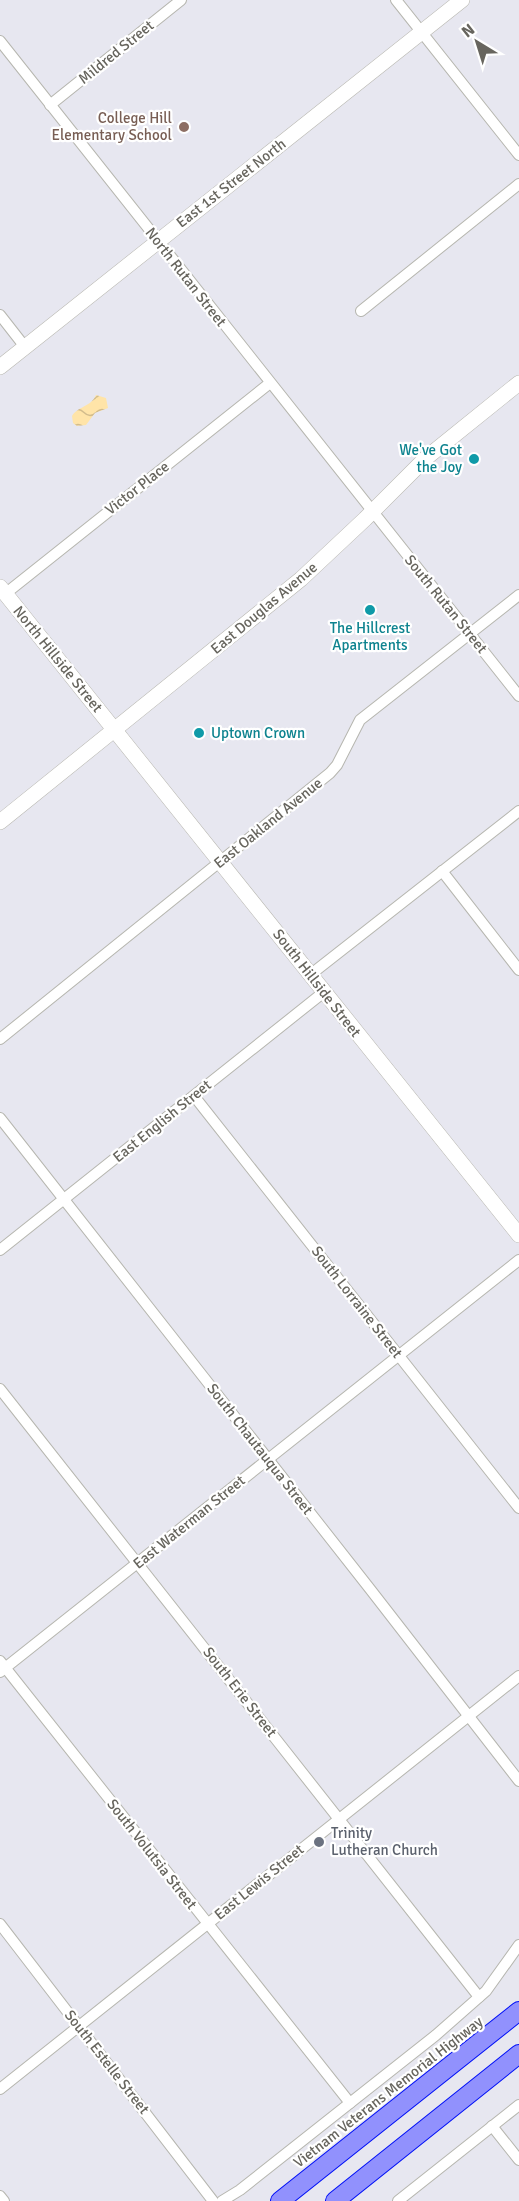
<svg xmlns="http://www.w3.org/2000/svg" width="519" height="2201" font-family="Signika,sans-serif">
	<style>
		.water { fill: url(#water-waves) }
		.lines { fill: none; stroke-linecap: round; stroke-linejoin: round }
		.street-casing { stroke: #b6b6af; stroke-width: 12 }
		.secondary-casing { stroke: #b9b8b1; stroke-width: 16 }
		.highway-casing { stroke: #0010f7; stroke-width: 20 }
		.street { stroke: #fff; stroke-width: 10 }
		.secondary { stroke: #fff; stroke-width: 15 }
		.highway { stroke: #9191fd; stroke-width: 18 }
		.education-dot { fill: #8d6e63; stroke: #fff; stroke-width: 2 }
		.culture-dot { fill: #0f9aa8; stroke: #fff; stroke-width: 2 }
		.worship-dot { fill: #6b7280; stroke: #fff; stroke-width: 2 }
		.labels { text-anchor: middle; stroke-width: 4.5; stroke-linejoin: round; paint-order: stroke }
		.street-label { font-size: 15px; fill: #67655e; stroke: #fff }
		.education-label { font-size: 15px; fill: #785e54; stroke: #fff; text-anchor: end }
		.culture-label { font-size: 15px; fill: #0d838f; stroke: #fff; text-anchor: end }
		.worship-label { font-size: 15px; fill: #5b616d; stroke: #fff; text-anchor: start }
	</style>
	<defs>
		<pattern id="water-waves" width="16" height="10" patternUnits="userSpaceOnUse" patternTransform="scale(1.5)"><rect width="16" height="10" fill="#ffe4a8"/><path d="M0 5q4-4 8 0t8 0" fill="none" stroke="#d2bc8c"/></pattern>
	</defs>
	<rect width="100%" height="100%" fill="#e7e7f0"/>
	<path class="water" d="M96 395 106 398 108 408 95 413 86 425 77 426 73 423 72 416C78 406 91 407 96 395Z"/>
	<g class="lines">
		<defs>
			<g id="street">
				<path d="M396 0 519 155"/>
				<path d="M0 41 519 696"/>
				<path d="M50 105 181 0"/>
				<path d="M361 311 519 184"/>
				<path d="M0 315 25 347"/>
				<path d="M5 594 270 383"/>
				<path d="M442 871 519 970"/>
				<path d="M310 975 519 811"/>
				<path d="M0 1039 330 773 337 765 360 720 519 595"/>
				<path d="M194 1096 519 1508"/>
				<path d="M0 1118 370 1589 519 1781"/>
				<path d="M0 1250 324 992"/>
				<path d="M0 1389 479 1997"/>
				<path d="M0 1661 350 2103"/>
				<path d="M0 1672 519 1260"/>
				<path d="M0 1924 213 2201"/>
				<path d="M0 2089 519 1676"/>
				<path d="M492 2126 519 2160"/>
				<path d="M0 2196 4 2201"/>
				<path d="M222 2201 240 2190 436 2035 486 1991 519 1945"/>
				<path d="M398 2201 519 2105"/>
			</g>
			<g id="secondary">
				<path d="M0 367 462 0"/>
				<path d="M0 587 519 1235"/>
				<path d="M0 822 301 579 365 519 426 458 519 383"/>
			</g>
			<g id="highway">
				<path d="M280 2201 519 2011"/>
				<path d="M335 2201 519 2054"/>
			</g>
		</defs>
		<use href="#street" class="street-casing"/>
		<use href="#secondary" class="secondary-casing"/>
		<use href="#highway" class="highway-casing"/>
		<use href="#street" class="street"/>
		<use href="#secondary" class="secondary"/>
		<use href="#highway" class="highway"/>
	</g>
	<circle class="education-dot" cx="184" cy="127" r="6"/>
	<g class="culture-dot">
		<circle cx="474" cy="459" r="6"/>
		<circle cx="370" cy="610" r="6"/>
		<circle cx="199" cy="733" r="6"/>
	</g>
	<circle class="worship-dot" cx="319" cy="1842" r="6"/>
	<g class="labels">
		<g class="street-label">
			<text transform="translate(116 52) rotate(-39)" y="5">Mildred Street</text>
			<text transform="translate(231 183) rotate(-38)" y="5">East 1st Street North</text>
			<text transform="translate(186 277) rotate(52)" y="5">North Rutan Street</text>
			<text transform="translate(137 488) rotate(-38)" y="5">Victor Place</text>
			<text transform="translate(446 604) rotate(51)" y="5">South Rutan Street</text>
			<text transform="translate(264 608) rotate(-40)" y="5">East Douglas Avenue</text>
			<text transform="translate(58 659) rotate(51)" y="5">North Hillside Street</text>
			<text transform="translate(268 823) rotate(-39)" y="5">East Oakland Avenue</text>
			<text transform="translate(317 983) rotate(52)" y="5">South Hillside Street</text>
			<text transform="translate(162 1121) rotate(-39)" y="5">East English Street</text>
			<text transform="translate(357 1302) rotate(52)" y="5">South Lorraine Street</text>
			<text transform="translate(260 1449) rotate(52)" y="5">South Chautauqua Street</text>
			<text transform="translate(189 1522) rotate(-39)" y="5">East Waterman Street</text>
			<text transform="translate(240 1692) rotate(52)" y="5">South Erie Street</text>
			<text transform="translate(152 1854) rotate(52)" y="5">South Volutsia Street</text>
			<text transform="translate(259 1882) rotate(-39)" y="5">East Lewis Street</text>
			<text transform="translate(107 2062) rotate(52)" y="5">South Estelle Street</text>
			<text transform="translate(388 2092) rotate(-38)" y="5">Vietnam Veterans Memorial Highway</text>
		</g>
		<g class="education-label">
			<text x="172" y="123">College Hill<tspan x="172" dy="17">Elementary School</tspan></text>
		</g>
		<g class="culture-label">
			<text x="462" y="455">We've Got<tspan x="462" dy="17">the Joy</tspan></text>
			<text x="370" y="633" text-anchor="middle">The Hillcrest<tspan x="370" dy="17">Apartments</tspan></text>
			<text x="211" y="738" text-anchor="start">Uptown Crown</text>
		</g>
		<g class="worship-label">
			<text x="331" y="1838">Trinity<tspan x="331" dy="17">Lutheran Church</tspan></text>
		</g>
	</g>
	<g transform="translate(477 42) rotate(322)" stroke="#ffffff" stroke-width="4.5" paint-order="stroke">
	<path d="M0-4.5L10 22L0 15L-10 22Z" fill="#67655e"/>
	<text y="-9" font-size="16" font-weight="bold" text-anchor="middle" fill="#67655e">N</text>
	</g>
</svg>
